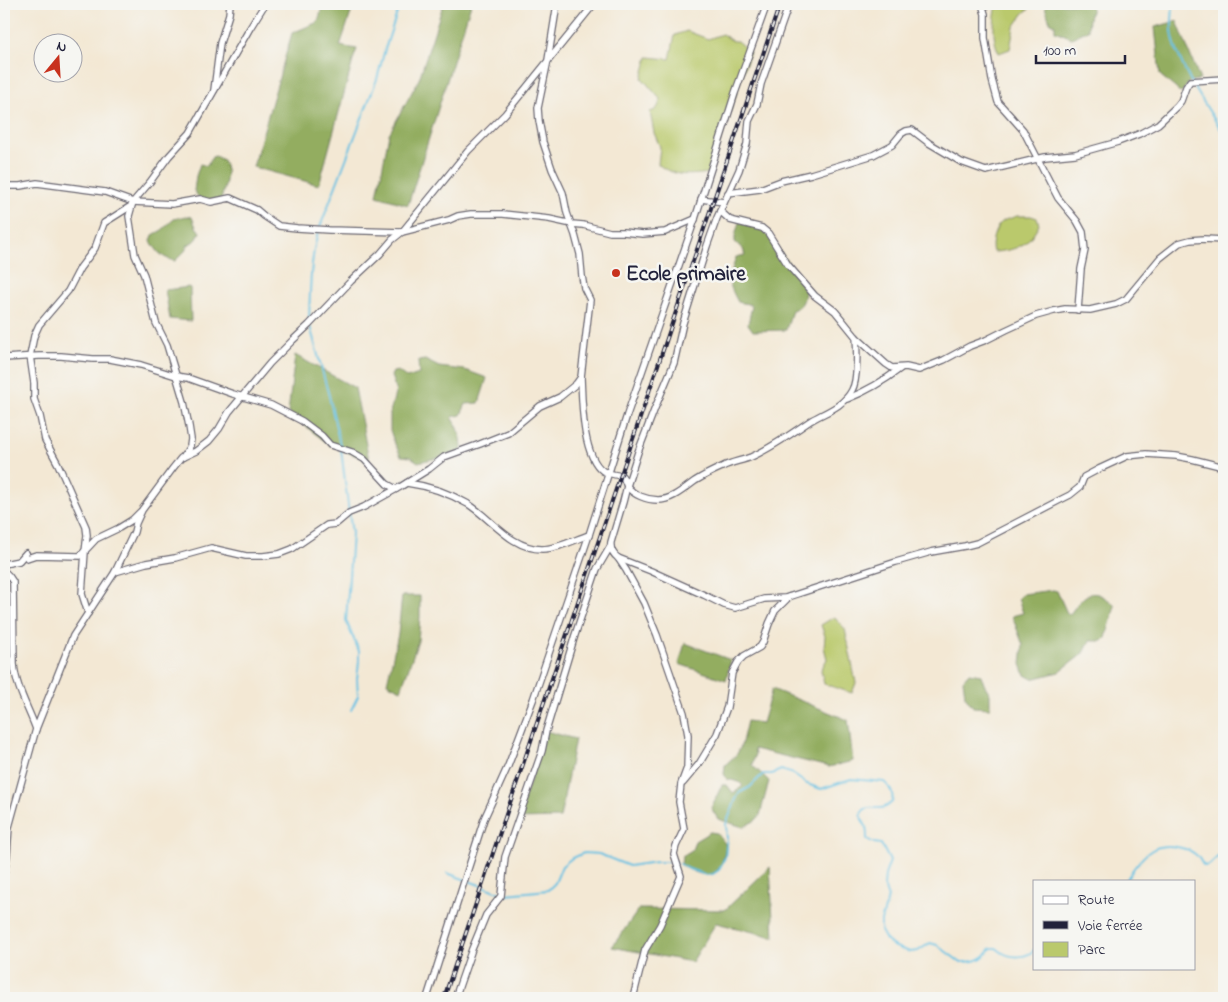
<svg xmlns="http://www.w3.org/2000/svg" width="1228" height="1002" font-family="'Indie Flower',sans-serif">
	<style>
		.green { fill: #bac96c; stroke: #6e7654 }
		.forest { fill: #93ad60; stroke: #5a684e }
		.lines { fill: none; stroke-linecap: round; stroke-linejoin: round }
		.stream { stroke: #65c1e3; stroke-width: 2 }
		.street-casing { stroke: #6b6771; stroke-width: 8 }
		.street { stroke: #fff; stroke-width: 5.5 }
		.rail-casing { stroke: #22223b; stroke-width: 4 }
		.rail { stroke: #f6f6f2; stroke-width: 2; stroke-dasharray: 5.5; stroke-linecap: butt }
		.poi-dot { fill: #c8321e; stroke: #f6f6f2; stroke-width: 2 }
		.labels { text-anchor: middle; stroke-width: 5; stroke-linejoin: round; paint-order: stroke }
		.poi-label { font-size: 21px; font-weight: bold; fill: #22223b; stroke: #f6f6f2; text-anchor: start }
	</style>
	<rect width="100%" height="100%" fill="#f6f6f2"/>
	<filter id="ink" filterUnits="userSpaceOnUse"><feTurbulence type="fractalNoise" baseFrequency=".02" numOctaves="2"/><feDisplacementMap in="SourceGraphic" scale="10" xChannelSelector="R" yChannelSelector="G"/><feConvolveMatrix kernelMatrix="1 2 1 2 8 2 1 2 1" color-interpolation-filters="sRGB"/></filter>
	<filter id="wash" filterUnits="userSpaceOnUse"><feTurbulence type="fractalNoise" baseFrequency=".0096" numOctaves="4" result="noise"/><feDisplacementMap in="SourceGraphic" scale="20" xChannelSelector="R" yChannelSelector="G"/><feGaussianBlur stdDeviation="1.12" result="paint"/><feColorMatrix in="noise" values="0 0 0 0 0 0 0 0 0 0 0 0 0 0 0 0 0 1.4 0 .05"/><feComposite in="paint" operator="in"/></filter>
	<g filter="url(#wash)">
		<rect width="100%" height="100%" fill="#f3e8d4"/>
		<g class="green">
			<path d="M997 4H1034L1023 14 1014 27 1010 49 999 53C991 37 994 21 997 4Z"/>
			<path d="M687 31 708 39 722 34 733 41H737L750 52 710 173C691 175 674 178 658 164L660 147 654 133 650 112C657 110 659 107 660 99L642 78 648 57 670 59 675 35Z"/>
			<path d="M1017 216H1031L1037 218 1039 224C1031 238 1026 246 1009 250 1003 251 998 252 993 252 990 244 995 227 1002 222 1005 219 1013 218 1017 216Z"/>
			<path d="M834 617 845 629 856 683 852 693 824 684 821 670 827 659 824 647 825 636 821 625Z"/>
		</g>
		<g class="forest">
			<path d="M323 4H354L340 46 357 49 354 57 319 185 253 167 292 33 318 22Z"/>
			<path d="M439 4H471L408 205 377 196 389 134 419 79 443 5Z"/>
			<path d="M1044 4H1089L1092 7 1089 19 1088 30 1072 38 1055 31V25L1050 22Z"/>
			<path d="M1177 21 1200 80 1190 81 1181 93 1160 75 1155 27Z"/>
			<path d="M215 156 223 160C230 176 225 184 221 200L200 199 194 191 196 176 200 164 207 166 212 157Z"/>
			<path d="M186 216 192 217 196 227 200 232 197 239 188 245 185 251 175 261C162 258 158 253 151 241L153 235 162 230 174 219Z"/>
			<path d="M739 222 762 228 806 286C804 298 805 306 792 310L786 330 753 331 748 324 752 306 748 304 738 302C726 280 729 280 736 257L745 255 743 249 735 242V236Z"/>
			<path d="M190 287 191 321 170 319 165 290Z"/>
			<path d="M295 355 355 388 370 465 364 459 330 445 288 413Z"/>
			<path d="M425 360 439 367 465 370 487 378 479 403 466 404 461 415 452 417C459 428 462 437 462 450L444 457 418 462 411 457 401 456 394 442 390 430V412L396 390 391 376 393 372 398 371 407 378 419 374 418 361Z"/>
			<path d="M1053 590 1057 591 1067 613 1070 614C1078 604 1087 587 1102 596 1107 599 1111 601 1115 606L1106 638 1103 641H1090L1084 653 1059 672 1032 679 1025 675 1021 664 1023 645 1012 616 1023 613 1018 598 1023 594Z"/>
			<path d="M402 596H420V617L418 641 401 690 387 683 398 634Z"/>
			<path d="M685 643 731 660 726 680 679 664Z"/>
			<path d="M969 673 981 675 984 684 990 694V708L973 707 965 696 963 680Z"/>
			<path d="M772 689 848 720 853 761 829 767 754 749 755 755 752 765 769 781 760 815 756 820 743 827 718 819 711 808 722 785H727L733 793 743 786 739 782 727 779 724 774 725 765 737 754 741 746 747 721 762 723Z"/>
			<path d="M546 731 575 739 560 818 518 819Z"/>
			<path d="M710 832 717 833 726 845C722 879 708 881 681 865L682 856 692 850 695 841Z"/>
			<path d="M770 867 774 937 716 923 692 962 612 947 639 909 725 910Z"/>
		</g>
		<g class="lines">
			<g class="stream">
				<path d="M1173 4C1173 13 1171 22 1172 31 1176 64 1206 106 1224 134"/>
				<path d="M320 227 377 79 385 49 400 4"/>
				<path d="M309 321C310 292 310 261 318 232"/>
				<path d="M310 326 329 396 341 449 349 513 352 533 346 621 359 651V661L357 679 358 696 351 710"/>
				<path d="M680 864 689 869 706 875 713 874 719 870 725 857 727 839 726 824 736 799 739 793 750 787 763 774H772L781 770 791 773 807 784 821 789 851 779 884 782C890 786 894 795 892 802 889 805 886 808 881 808 875 809 862 804 861 816 861 820 865 823 866 827 867 830 867 835 867 839L874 843 881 844 890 861 885 875 884 886 888 897 886 906 881 921V931L886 940 893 946 910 952 918 951 930 943 937 945 960 962C974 962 983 961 991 948H996C998 949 1000 951 1003 953 1012 958 1027 958 1034 950"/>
				<path d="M447 873 499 892"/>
				<path d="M1125 881C1129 877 1131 872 1134 868 1146 852 1156 843 1177 847 1183 848 1190 850 1195 854 1200 857 1200 862 1204 866L1209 865 1224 851"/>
				<path d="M503 893 506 894 548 890 555 883 562 866 572 858 584 853 599 854 629 866 656 862H676"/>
			</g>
		</g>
	</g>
	<g filter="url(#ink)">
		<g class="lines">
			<defs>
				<g id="street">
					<path d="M557 4 548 60 538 108 539 121 543 142 552 169 563 193 567 213 575 235 580 254 582 276 584 288 590 300 581 377C582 401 582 456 603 471 609 474 616 475 622 476 625 479 625 483 627 486 633 495 647 500 658 500 672 500 684 489 695 481 703 476 713 471 722 467 731 462 741 461 751 457 772 448 791 434 810 421 825 412 843 407 852 390 858 380 857 349 856 337"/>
					<path d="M789 4 761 84 757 104 749 121 747 144 739 170 717 218 707 246 683 323 674 363 655 408 638 452 627 486 623 502 611 542C610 549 613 554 618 558L651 571 704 595 724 605 735 608 764 599 785 598 896 562 931 552 965 546 977 543 1060 500 1070 495 1080 487 1084 477 1099 469 1127 456 1146 454 1176 456 1192 459 1224 467"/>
					<path d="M982 4 985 14V38L992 80 998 102 1023 130 1058 198 1077 221 1083 232 1085 250 1081 269 1078 310"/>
					<path d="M214 90 220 43 229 14 230 4"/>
					<path d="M4 186H20L37 183 105 192 133 202 172 204 200 199 211 202 230 198 257 210 264 216 279 226 297 228 329 230 402 232 449 220 458 216 471 214H503L549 219 572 224 583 225 610 232H623L643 234 665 232 695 219"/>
					<path d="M728 193 760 189 781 181 811 174 873 155 892 145 901 134 906 131 912 130 929 143 961 162 986 171 1045 157 1075 154 1118 142 1139 134 1158 124 1177 106 1181 101 1186 87 1190 81 1224 79"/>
					<path d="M701 199 724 202"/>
					<path d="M720 211 730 220 762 228 768 233 788 265 815 296 835 311 856 337 886 364 892 368 906 367 919 370 944 360 970 346 986 340 1006 330 1036 316 1054 311 1065 309 1090 310 1116 304 1126 299 1160 258 1179 243 1190 240 1204 239 1224 240"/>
					<path d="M4 358 39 356H61L93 359H110L141 365 176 376 188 378 233 394 271 405 302 421 322 436 330 445 352 452 364 459 387 484 396 489"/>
					<path d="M847 399C867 391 884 381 901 368"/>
					<path d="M183 457 190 446 191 439 189 426 184 402 167 345 156 323 144 275 135 255 129 216 133 202 150 182 169 156 190 133 250 28 265 4"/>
					<path d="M407 483C429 486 449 493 468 504 492 519 511 549 542 549 557 549 574 540 589 535"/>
					<path d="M27 558 36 555 80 556 96 539 119 528 132 520 140 512"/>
					<path d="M618 558 626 570 644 603 657 635 684 713 688 735 687 768 681 784 679 802 684 829 676 846 674 854 681 876 660 925 645 950 633 998"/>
					<path d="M4 564 19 561 26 553"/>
					<path d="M4 571 9 576 13 582 14 664C16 688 28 707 36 729"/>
					<path d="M115 572 146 563 175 558 211 548 246 556H263L279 554 292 549 327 525 336 524 349 513 364 507 400 487 429 469 444 457 480 444 508 433 540 406 560 397 576 384 581 377"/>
					<path d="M88 613 82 594 85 552 87 535 86 527 58 464 45 440 40 416 34 399V383L30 356 34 336 39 325 68 291 80 268 95 248 104 223 131 206"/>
					<path d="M683 783 699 764 717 734 727 707 732 673 738 662 744 656 760 647 763 642 769 624 775 611 789 597"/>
					<path d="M4 873 7 855 9 827 36 729 73 636 115 572 134 532 136 523 142 510 173 468 181 458 196 451 209 441 219 429 229 412 270 363 293 340 309 325 351 281 380 254 392 240 402 232 468 151 505 114 594 4"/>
					<path d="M427 998 484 819 508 766 533 700 589 535 627 415 695 219 735 93 767 4"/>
					<path d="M455 998 472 949 486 915 501 896 505 857 542 751 546 731 575 635 597 569 610 547"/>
				</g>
			</defs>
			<use href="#street" class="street-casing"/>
			<use href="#street" class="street"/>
			<defs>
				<path id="rail" d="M444 998 780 4"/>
			</defs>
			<use href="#rail" class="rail-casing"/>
			<use href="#rail" class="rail"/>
		</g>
	</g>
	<circle class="poi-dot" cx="616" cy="273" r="5"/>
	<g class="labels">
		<g class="poi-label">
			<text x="626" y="280">Ecole primaire</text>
		</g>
	</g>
	<rect width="1228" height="1002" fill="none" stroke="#f6f6f2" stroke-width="20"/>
	<rect x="1033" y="880" width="162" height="90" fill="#f6f6f2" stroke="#a1a1a9"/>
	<rect x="1043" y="896" width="25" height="8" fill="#ffffff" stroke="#a1a1a9"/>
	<text x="1078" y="904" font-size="15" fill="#22223b">Route</text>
	<rect x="1043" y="921" width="25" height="8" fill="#22223b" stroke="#a1a1a9"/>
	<text x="1078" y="930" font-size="15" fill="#22223b">Voie ferrée</text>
	<rect x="1043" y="942" width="25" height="15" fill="#bac96c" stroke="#a1a1a9"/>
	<text x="1078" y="954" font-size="15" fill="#22223b">Parc</text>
	<g transform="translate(58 58) rotate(18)"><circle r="24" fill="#f6f6f2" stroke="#a1a1a9"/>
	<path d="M0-4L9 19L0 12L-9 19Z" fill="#c8321e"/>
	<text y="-8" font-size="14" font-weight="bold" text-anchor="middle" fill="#22223b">N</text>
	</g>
	<path d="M1036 55v8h89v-8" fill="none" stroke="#22223b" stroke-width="2.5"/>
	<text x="1043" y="55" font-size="15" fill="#22223b" stroke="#f6f6f2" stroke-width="4" paint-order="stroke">100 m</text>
</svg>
